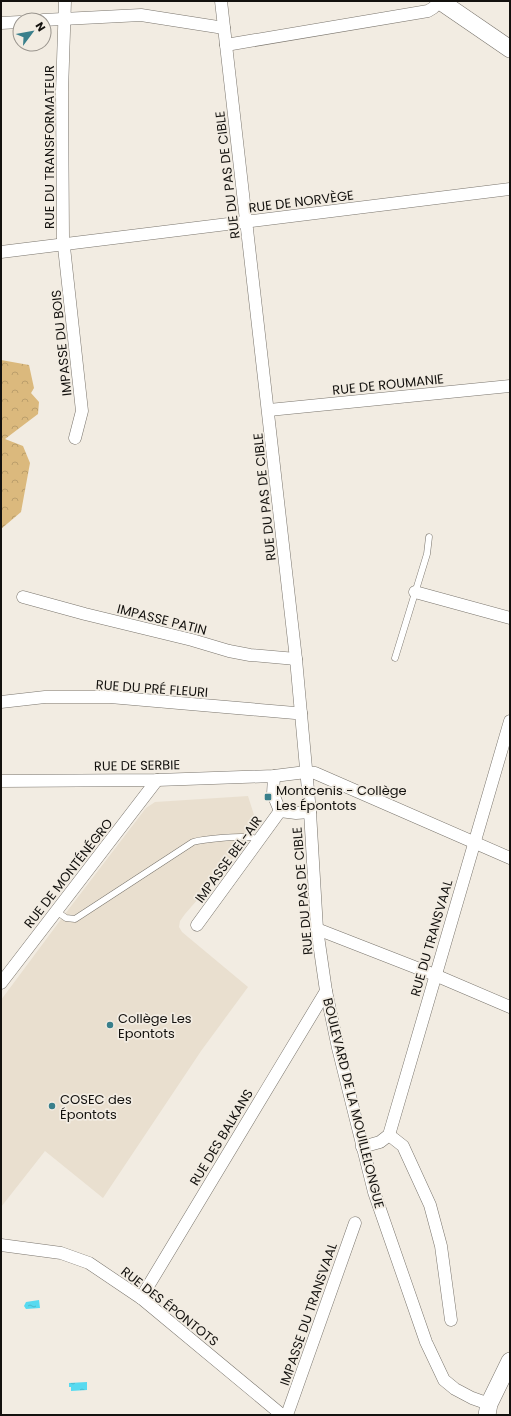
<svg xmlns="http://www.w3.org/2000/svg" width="511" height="1416" font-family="Poppins,sans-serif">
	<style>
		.built { fill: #e9dfcf }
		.forest { fill: url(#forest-crowns) }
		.water { fill: url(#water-ripples) }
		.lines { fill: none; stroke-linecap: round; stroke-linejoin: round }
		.lane-casing { stroke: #7a756d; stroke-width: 7 }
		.street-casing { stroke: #7a756d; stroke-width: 13 }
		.secondary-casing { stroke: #7a756d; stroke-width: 18 }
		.lane { stroke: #fff; stroke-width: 6 }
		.street { stroke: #fff; stroke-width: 12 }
		.secondary { stroke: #fff; stroke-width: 17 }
		.poi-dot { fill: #397f8b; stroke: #f2ece2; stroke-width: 1.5 }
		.labels { text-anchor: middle; stroke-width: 3.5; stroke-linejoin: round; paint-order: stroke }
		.street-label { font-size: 13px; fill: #13110e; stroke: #f2ece2 }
		.poi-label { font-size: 13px; fill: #13110e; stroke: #f2ece2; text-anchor: start }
	</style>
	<defs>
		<pattern id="forest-crowns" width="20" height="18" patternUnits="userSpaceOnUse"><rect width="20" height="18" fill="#dbb97d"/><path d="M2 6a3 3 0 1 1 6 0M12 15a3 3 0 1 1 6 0" fill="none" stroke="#bb9e6b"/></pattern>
		<pattern id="water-ripples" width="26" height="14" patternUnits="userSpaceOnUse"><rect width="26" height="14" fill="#58daf0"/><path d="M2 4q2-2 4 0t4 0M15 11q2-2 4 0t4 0" fill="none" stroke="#4cbacd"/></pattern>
	</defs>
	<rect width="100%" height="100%" fill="#f2ece2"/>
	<path class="built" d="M248 796 254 815 244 846 185 914 180 921 179 927 182 932 248 987 201 1051 103 1198 45 1151 1 1207V1000L65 914 146 808 155 802Z"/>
	<path class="forest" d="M1 360 29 365 34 388 31 393 39 402 38 414 5 439 23 446 30 463 21 512 1 529Z"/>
	<g class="water">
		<path d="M39 1300 40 1308 26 1309 24 1306 26 1302Z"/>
		<path d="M87 1382V1390L71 1391V1387H69V1383Z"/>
	</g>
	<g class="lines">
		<defs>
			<g id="lane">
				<path d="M395 658 427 554 429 537"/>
				<path d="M56 911 66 918 75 919 193 842C203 839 244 835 253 838 254 838 258 840 259 841"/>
			</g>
			<g id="street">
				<path d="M65 1 62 91 63 238 82 411 75 438"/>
				<path d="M221 1 296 659 310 812 317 929 326 991 338 1048 374 1192 426 1342 444 1380 455 1389 472 1398 489 1404"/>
				<path d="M43 20 141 15 224 28"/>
				<path d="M1 23 20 22"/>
				<path d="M226 45 428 11 433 8 440 1"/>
				<path d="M1 252 510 189"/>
				<path d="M269 410 510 386"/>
				<path d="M415 592 510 618"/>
				<path d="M23 597 85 614 192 640 229 651 250 655 296 659"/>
				<path d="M1 702 45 697H110L295 713H301"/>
				<path d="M274 776 273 794 280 811"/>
				<path d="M1 781 157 780 274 776 306 772 315 773 510 858"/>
				<path d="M280 811 296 813 310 812"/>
				<path d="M197 925 280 811"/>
				<path d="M317 929 435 975 510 1007"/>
				<path d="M1 983 157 780"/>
				<path d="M389 1135 403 1146 430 1205 441 1246 451 1320"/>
				<path d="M362 1147 380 1142 389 1135 510 721"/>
				<path d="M1 1245 61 1253 89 1263 141 1298 282 1415"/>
				<path d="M141 1298 326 991"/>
				<path d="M287 1415 355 1223"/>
			</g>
			<g id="secondary">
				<path d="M440 1 510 49"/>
				<path d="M487 1415 489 1404 510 1361"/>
			</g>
		</defs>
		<use href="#lane" class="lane-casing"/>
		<use href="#street" class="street-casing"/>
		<use href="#secondary" class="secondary-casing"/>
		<use href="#lane" class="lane"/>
		<use href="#street" class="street"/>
		<use href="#secondary" class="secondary"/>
	</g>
	<g class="poi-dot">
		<rect x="264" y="793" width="8" height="8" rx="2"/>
		<circle cx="110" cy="1025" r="4"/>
		<circle cx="52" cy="1106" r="4"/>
	</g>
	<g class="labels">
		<g class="street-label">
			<text transform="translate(49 147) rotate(-90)" y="5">RUE DU TRANSFORMATEUR</text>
			<text transform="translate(227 175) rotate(-97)" y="5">RUE DU PAS DE CIBLE</text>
			<text transform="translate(301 201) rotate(-7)" y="5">RUE DE NORVÈGE</text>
			<text transform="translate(61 343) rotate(-96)" y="5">IMPASSE DU BOIS</text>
			<text transform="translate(388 384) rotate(-6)" y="5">RUE DE ROUMANIE</text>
			<text transform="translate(264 497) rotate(-96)" y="5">RUE DU PAS DE CIBLE</text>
			<text transform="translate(162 619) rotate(14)" y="5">IMPASSE PATIN</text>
			<text transform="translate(152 688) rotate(4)" y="5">RUE DU PRÉ FLEURI</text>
			<text transform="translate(137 765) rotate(-1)" y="5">RUE DE SERBIE</text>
			<text transform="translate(228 859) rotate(-54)" y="5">IMPASSE BEL-AIR</text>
			<text transform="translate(68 873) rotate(-52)" y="5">RUE DE MONTÉNÉGRO</text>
			<text transform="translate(302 891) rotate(-95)" y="5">RUE DU PAS DE CIBLE</text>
			<text transform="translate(431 938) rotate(-74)" y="5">RUE DU TRANSVAAL</text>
			<text transform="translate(354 1103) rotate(76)" y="5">BOULEVARD DE LA MOUILLELONGUE</text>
			<text transform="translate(221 1137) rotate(-59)" y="5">RUE DES BALKANS</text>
			<text transform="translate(170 1306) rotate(38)" y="5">RUE DES ÉPONTOTS</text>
			<text transform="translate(308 1314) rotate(-71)" y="5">IMPASSE DU TRANSVAAL</text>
		</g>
		<g class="poi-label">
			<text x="276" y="795">Montcenis - Collège<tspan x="276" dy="15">Les Épontots</tspan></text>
			<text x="118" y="1023">Collège Les<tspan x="118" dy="15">Epontots</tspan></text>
			<text x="60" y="1104">COSEC des<tspan x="60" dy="15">Épontots</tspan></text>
		</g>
	</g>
	<rect width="511" height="1416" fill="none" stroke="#13110e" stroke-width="4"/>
	<g transform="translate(32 32) rotate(58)"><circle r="19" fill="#f2ece2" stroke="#99948d"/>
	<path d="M0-3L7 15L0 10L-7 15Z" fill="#397f8b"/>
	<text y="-6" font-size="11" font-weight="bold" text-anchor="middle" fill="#13110e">N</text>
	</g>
</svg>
